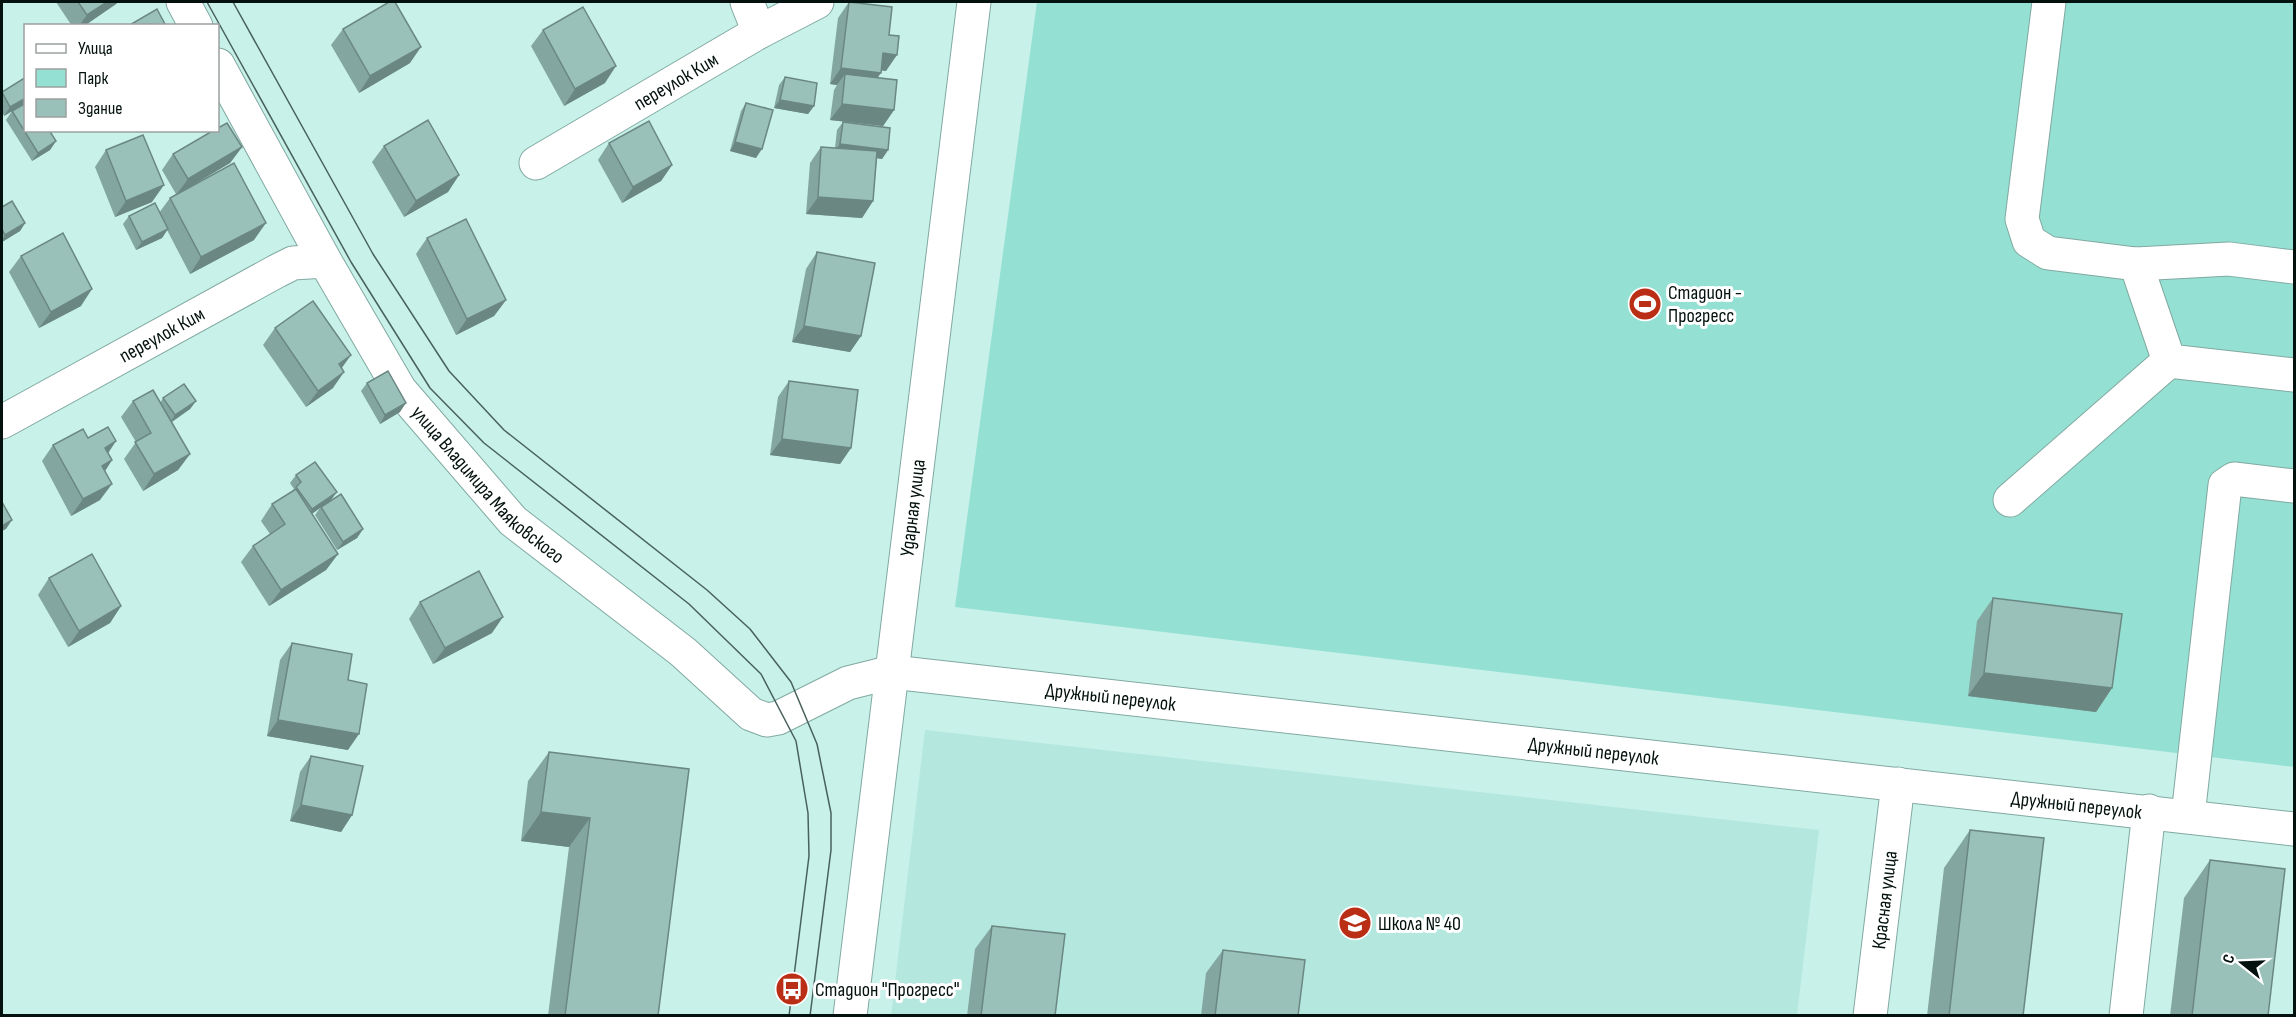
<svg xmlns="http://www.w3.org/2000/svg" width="2296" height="1017" font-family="'Sofia Sans Condensed',sans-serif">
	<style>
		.built { fill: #b4e7de }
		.green { fill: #94e0d3 }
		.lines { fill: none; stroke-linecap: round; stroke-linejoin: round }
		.minor-casing { stroke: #81a9a1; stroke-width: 35 }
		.minor { stroke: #fff; stroke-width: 33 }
		.tram { stroke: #49615d; stroke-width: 1.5 }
		.wall { fill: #84a6a0 }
		.shaded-wall { fill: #6b8782 }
		.building { fill: #99c1ba; stroke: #6b8782; stroke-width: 1.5 }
		.labels { text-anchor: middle; stroke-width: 6; stroke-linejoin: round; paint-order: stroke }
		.street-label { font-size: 20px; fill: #04120f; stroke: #fff }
		.poi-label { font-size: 20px; fill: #04120f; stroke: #fff; text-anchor: start }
	</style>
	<rect width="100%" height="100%" fill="#c7f1e9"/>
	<path class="built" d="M925 730 1819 830 1797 1015 891 1016Z"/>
	<path class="green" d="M1037 2H2294V767L955 607Z"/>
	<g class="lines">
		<defs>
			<g id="minor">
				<path d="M183 2 196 26"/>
				<path d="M747 2 759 32"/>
				<path d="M2049 2 2022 219 2029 241 2048 253 2136 264 2169 361 2294 375"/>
				<path id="s1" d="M218 65 325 261 400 390 513 521 683 652 751 714 767 720 778 718 848 683 892 672 2294 829"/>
				<path id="s2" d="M536 163 759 32 817 2"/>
				<path d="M2136 264 2229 259 2294 267"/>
				<path id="s3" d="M2 422 277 271 293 263 325 261"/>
				<path d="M2010 500 2169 361"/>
				<path d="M2188 816 2225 485 2234 479 2294 486"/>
				<path id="s4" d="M850 1016 974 2"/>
				<path id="s5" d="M1870 1016 1898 784"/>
				<path d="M2126 1016 2149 811"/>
			</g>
		</defs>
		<use href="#minor" class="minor-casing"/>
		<use href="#minor" class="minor"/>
		<g class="tram">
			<path d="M207 2 351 262 430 388 484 443 689 604 761 674 796 741 808 813 809 856 789 1016"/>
			<path d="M233 2 373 254 449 371 504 430 707 590 750 629 791 682 817 744 831 813V850L810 1016"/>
		</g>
	</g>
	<g class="wall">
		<path d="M56 2H118L116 4 84 26H72Z"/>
		<path d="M849 2 889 35 886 71 881 70 878 77 894 110 883 126 830 120 834 90 837 85 830 84 838 18Z"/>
		<path d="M343 29 410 63 359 93 331 45Z"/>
		<path d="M543 30 605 83 564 106 531 46Z"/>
		<path d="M26 77V130H49L56 141 50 150 32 161 6 120 12 111 21 105 4 116 2 112V92Z"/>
		<path d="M785 77 814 106 808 114 774 108 779 85Z"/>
		<path d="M746 103 756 158 730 151 741 111Z"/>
		<path d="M843 122 888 150 882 159 877 158 873 201 862 218 806 214 810 163 821 147 835 148 837 130Z"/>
		<path d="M609 143 672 165 661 181 622 203 598 160Z"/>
		<path d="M384 146 459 175 448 192 404 217 372 162Z"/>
		<path d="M242 147 230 163 195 184 254 240 190 274 167 230 162 238 136 250 123 224 129 216 159 213 170 198 176 194 162 170 173 154Z"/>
		<path d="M106 150 152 202 115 217 95 167Z"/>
		<path d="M2 207 25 223 20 231 2 242Z"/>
		<path d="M427 238 506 300 494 316 456 335 416 254Z"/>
		<path d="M817 252 861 336 850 352 792 342 806 269Z"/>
		<path d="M21 256 81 306 39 328 9 272Z"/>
		<path d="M275 328 333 388 306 407 263 345Z"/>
		<path d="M789 381 851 448 840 464 770 455 778 397Z"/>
		<path d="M367 383 400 412 380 424 361 391Z"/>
		<path d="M163 398 196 401 190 409 171 422 190 454 178 470 143 491 124 459 136 442 121 417 133 401 160 403Z"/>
		<path d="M88 438 108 453 112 460 105 471 100 500 71 516 42 461 53 445Z"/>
		<path d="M296 475 331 501 363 529 357 538 337 550 315 515 320 508 312 514 338 554 326 570 269 606 241 562 253 546 270 534 261 521 272 504 292 491 294 489 290 483Z"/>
		<path d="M49 578 121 606 110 623 68 647 38 595Z"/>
		<path d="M1993 598 2112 688 2096 712 1968 696 1977 621Z"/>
		<path d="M420 602 492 633 433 664 409 619Z"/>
		<path d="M292 643 348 750 267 736 280 660Z"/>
		<path d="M549 752 689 769 658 1016H548L569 847 521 841 528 781Z"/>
		<path d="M311 756 352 815 341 832 290 821 300 772Z"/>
		<path d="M1970 830 2023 1016H1927L1944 868Z"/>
		<path d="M2210 860 2268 1016H2170L2184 898Z"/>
		<path d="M992 926 1055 1016H967L975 949Z"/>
		<path d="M1223 950 1298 1016H1201L1206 973Z"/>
	</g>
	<g class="shaded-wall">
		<path d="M107 2H118L116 4 84 26H79L87 15Z"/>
		<path d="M421 47 410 63 359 93 370 76Z"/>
		<path d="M883 53 897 55 886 71 872 69Z"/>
		<path d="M616 66 605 83 564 106 575 89Z"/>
		<path d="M841 68 881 73 869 89 845 74 837 85 830 84Z"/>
		<path d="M26 98V103L4 116 10 107Z"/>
		<path d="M780 100 814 106 808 114 774 108Z"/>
		<path d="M842 104 894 110 883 126 830 120Z"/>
		<path d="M56 141 50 150 32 161 38 153Z"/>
		<path d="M735 142 762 149 756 158 730 151Z"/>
		<path d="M840 144 888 150 882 159 834 152Z"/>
		<path d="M242 147 230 163 176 195 188 179Z"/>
		<path d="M672 165 661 181 622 203 633 187Z"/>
		<path d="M459 175 448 192 404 217 416 201Z"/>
		<path d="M164 185 152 202 115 217 126 201Z"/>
		<path d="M818 197 873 201 862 218 806 214Z"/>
		<path d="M25 223 20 231 2 242V241L5 235Z"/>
		<path d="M266 223 254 240 190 274 201 257Z"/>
		<path d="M168 229 162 238 136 250 142 242Z"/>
		<path d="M92 289 81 306 39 328 51 312Z"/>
		<path d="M506 300 494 316 456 335 467 319Z"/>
		<path d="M804 326 861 336 850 352 792 342Z"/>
		<path d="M351 355 339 372V364Z"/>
		<path d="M344 372 333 388 306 407 318 391Z"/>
		<path d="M196 401 190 409 169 424 175 415Z"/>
		<path d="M406 403 400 412 380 424 385 415Z"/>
		<path d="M782 439 851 448 840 464 770 455Z"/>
		<path d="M116 441 105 458V448Z"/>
		<path d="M190 454 178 470 143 491 154 474Z"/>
		<path d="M112 460 101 477 102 466Z"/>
		<path d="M112 484 100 500 71 516 83 499Z"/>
		<path d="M337 492 331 500 306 518 312 509Z"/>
		<path d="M12 520 6 529 2 531V526Z"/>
		<path d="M363 529 357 538 337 550 343 542Z"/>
		<path d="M338 554 326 570 269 606 281 590Z"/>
		<path d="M121 606 110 623 68 647 79 631Z"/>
		<path d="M503 617 492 633 433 664 445 648Z"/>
		<path d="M1984 673 2112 688 2096 712 1968 696Z"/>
		<path d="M278 720 359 734 348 750 267 736Z"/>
		<path d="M301 805 352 815 341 832 290 821Z"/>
		<path d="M541 812 590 818 569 847 521 841Z"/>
	</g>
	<g class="building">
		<path d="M78 2H107L87 15Z"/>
		<path d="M389 2H395L421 47 370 76 343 29Z"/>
		<path d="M849 2 892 7 889 35 899 36 897 55 883 53 881 73 841 68Z"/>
		<path d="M583 7 616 66 575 89 543 30Z"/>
		<path d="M157 9 166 26H128Z"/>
		<path d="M845 74 897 80 894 110 842 104Z"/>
		<path d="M26 77V98L10 107 2 92Z"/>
		<path d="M785 77 817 83 814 106 780 100Z"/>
		<path d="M26 103V130H49L56 141 38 153 12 111Z"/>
		<path d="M746 103 773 110 762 149 735 142Z"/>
		<path d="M428 120 459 175 416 201 384 146Z"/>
		<path d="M649 121 672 165 633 187 609 143Z"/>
		<path d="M843 122 890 128 888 150 840 144Z"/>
		<path d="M227 123 242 147 188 179 173 154 214 130H218V128Z"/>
		<path d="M143 135 164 185 126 201 106 150Z"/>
		<path d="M821 147 877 151 873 201 818 197Z"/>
		<path d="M234 163 266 223 201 257 170 198Z"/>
		<path d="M12 201 25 223 5 235 2 229V207Z"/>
		<path d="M155 203 168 229 142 242 129 216Z"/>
		<path d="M466 219 506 300 467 319 427 238Z"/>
		<path d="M63 233 92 289 51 312 21 256Z"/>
		<path d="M817 252 875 263 861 336 804 326Z"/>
		<path d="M313 301 351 355 339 364 344 372 318 391 275 328Z"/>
		<path d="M388 371 406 403 385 415 367 383Z"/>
		<path d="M789 381 858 390 851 448 782 439Z"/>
		<path d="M184 384 196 401 175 415 163 398Z"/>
		<path d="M153 390 190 454 154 474 135 442 151 433 133 401Z"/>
		<path d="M108 427 116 441 105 448 112 460 102 466 112 484 83 499 53 445 83 429 88 438Z"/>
		<path d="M315 462 337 492 312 509 296 487 301 482 296 475Z"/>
		<path d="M296 489 338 554 281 590 253 546 285 524 272 504Z"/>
		<path d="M341 494 363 529 343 542 321 507Z"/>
		<path d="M2 502 12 520 2 526Z"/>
		<path d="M92 554 121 606 79 631 49 578Z"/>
		<path d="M479 571 503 617 445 648 420 602Z"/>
		<path d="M1993 598 2122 614 2112 688 1984 673Z"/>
		<path d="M292 643 352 654 348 680 367 684 359 734 278 720Z"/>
		<path d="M549 752 689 769 658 1016H565L590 818 541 812Z"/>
		<path d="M311 756 363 766 352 815 301 805Z"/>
		<path d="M1970 830 2044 838 2023 1016H1949Z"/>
		<path d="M2210 860 2285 869 2268 1016H2192Z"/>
		<path d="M992 926 1065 934 1055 1016H981Z"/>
		<path d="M1223 950 1305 960 1298 1016H1215Z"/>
	</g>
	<defs>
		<symbol id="stadium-disc" viewBox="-11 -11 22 22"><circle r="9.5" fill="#b92e14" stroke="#fff"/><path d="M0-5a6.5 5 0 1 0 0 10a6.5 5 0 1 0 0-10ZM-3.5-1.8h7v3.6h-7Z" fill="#fff"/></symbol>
		<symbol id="school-disc" viewBox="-11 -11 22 22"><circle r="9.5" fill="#b92e14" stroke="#fff"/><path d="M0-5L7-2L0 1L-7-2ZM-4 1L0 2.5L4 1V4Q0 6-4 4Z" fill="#fff"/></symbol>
		<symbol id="bus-disc" viewBox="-11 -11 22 22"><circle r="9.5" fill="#b92e14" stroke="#fff"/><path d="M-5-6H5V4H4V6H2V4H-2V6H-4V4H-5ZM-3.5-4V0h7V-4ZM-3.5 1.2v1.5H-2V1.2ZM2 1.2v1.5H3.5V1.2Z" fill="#fff"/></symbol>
	</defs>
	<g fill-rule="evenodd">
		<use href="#stadium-disc" x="1626" y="285" width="38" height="38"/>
		<use href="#school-disc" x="1336" y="904" width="38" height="38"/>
		<use href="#bus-disc" x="773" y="970" width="38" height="38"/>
	</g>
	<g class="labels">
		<g class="street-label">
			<text dy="7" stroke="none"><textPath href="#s2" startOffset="162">переулок Ким</textPath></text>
			<text dy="7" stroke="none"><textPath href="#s3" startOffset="182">переулок Ким</textPath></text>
			<text dy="7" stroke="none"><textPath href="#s1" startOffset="502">улица Владимира Маяковского</textPath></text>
			<text dy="7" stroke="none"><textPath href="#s4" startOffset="512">Ударная улица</textPath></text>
			<text dy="7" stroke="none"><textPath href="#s1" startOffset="1224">Дружный переулок</textPath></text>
			<text dy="7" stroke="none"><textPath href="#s1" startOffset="1710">Дружный переулок</textPath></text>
			<text dy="7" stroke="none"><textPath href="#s1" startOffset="2196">Дружный переулок</textPath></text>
			<text dy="7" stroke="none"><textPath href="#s5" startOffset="117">Красная улица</textPath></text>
		</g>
		<g class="poi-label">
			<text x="1668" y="299">Стадион -<tspan x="1668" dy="23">Прогресс</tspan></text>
			<text x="1378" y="930">Школа № 40</text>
			<text x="815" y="996">Стадион "Прогресс"</text>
		</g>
	</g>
	<rect width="2296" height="1017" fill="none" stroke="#04120f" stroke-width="6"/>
	<rect x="24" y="24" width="195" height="108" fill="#ffffff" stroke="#9ba09f" stroke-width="1.5"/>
	<rect x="36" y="44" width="30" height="9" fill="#ffffff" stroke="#9ba09f" stroke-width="1.5"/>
	<text x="78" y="54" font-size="18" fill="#04120f">Улица</text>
	<rect x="36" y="69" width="30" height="18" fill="#94e0d3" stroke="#9ba09f" stroke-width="1.5"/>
	<text x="78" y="84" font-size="18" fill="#04120f">Парк</text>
	<rect x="36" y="99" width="30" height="18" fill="#99c1ba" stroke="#9ba09f" stroke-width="1.5"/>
	<text x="78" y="114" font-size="18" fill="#04120f">Здание</text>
	<g transform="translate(2242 963) rotate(288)" stroke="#ffffff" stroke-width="4.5" paint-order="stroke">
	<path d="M0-4.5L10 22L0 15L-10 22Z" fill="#04120f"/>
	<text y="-9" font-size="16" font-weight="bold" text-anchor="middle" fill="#04120f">С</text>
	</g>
</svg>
